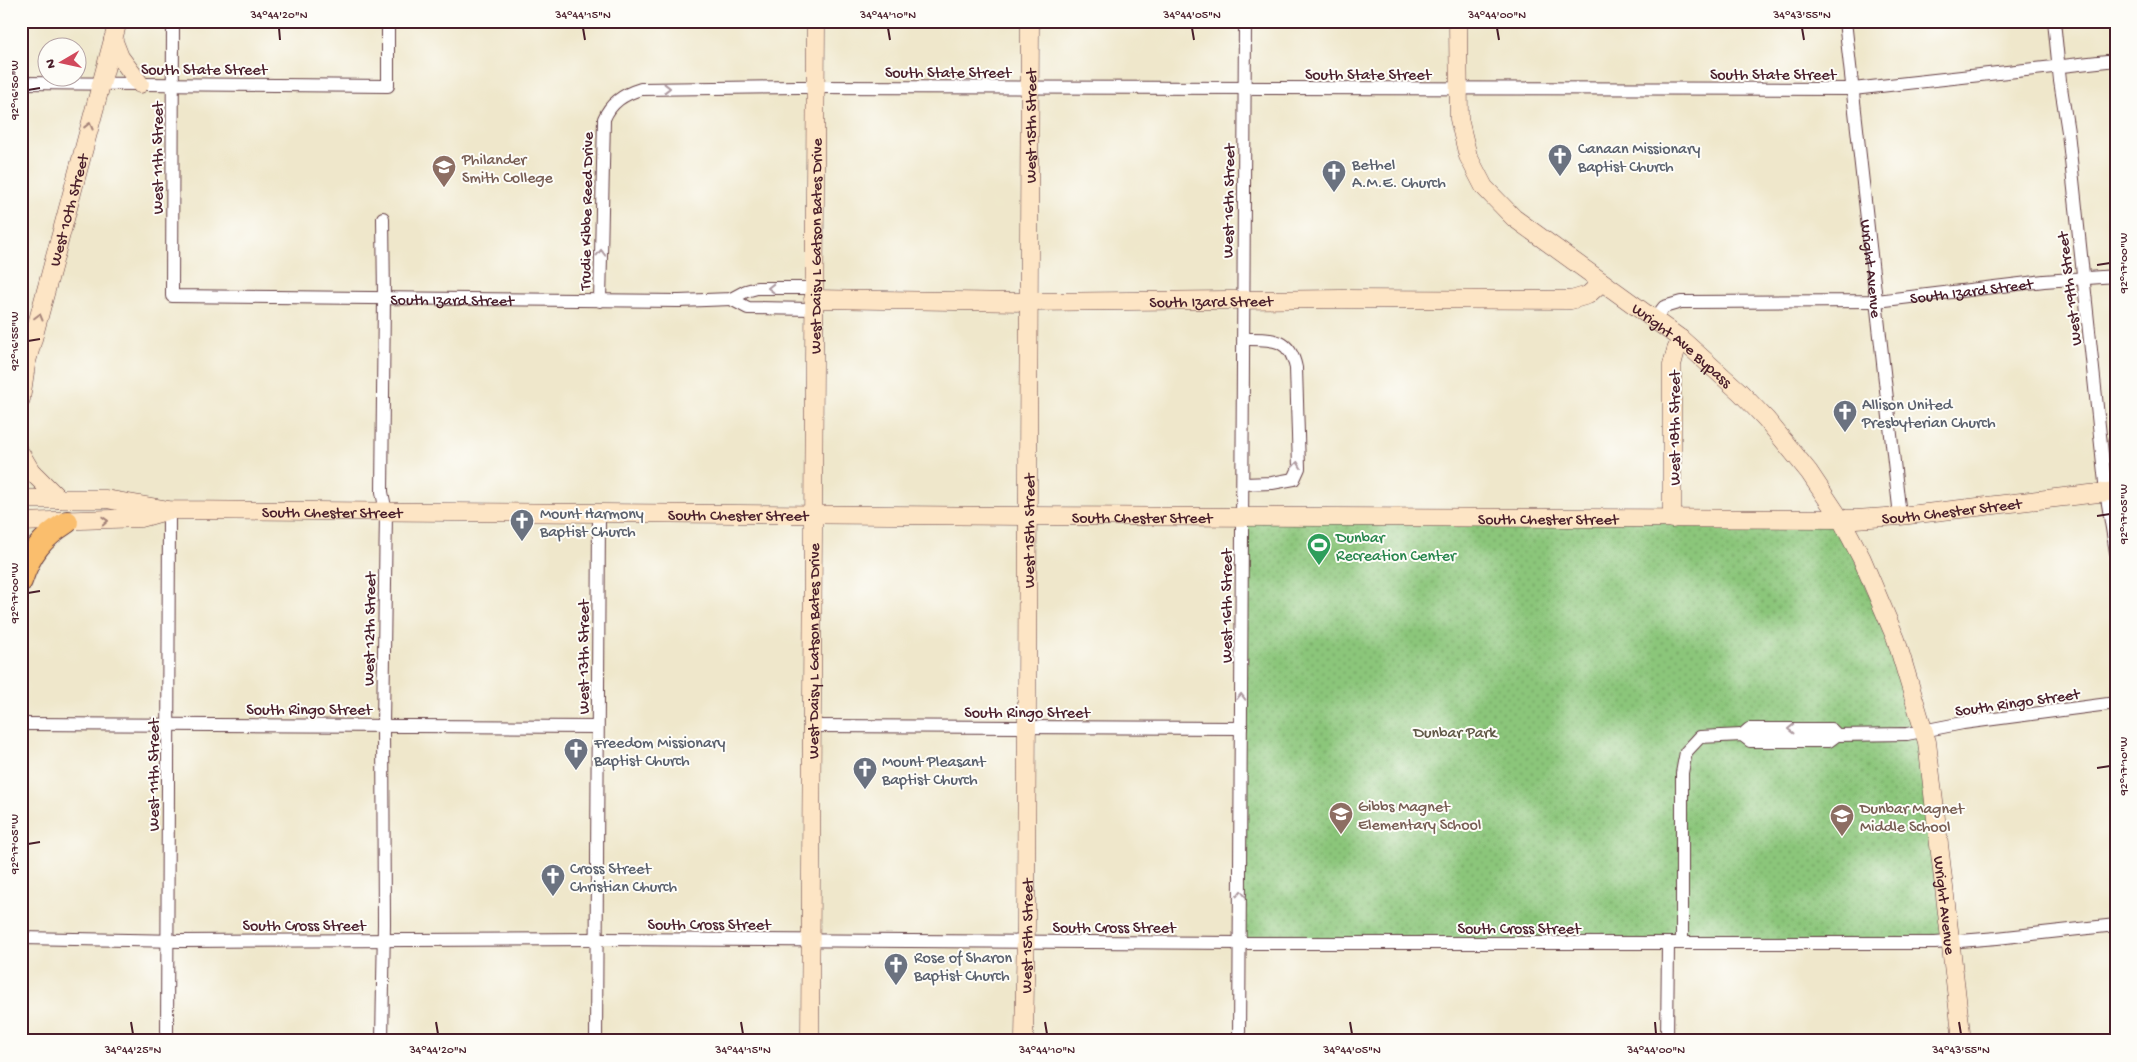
<svg xmlns="http://www.w3.org/2000/svg" width="2137" height="1062" font-family="'Gochi Hand',sans-serif">
	<style>
		.park { fill: url(#park-dots); stroke: #6a7252 }
		.lines { fill: none; stroke-linecap: round; stroke-linejoin: round }
		.street-casing { stroke: #633d43; stroke-width: 14 }
		.secondary-casing { stroke: #633d43; stroke-width: 19 }
		.highway-casing { stroke: #633d43; stroke-width: 24 }
		.street { stroke: #fff; stroke-width: 12 }
		.secondary { stroke: #fde5c5; stroke-width: 18 }
		.highway { stroke: #fabe6d; stroke-width: 22 }
		.oneway { stroke: #ae9aa0 }
		.oneway2 { stroke: #a48278 }
		.ticks { fill: none; stroke: #4a1f2b; stroke-width: 2 }
		.labels { text-anchor: middle; stroke-width: 4; stroke-linejoin: round; paint-order: stroke }
		.street-label { font-size: 16px; fill: #4a1f2b; stroke: #fdfcf7 }
		.worship-label { font-size: 16px; fill: #5b616d; stroke: #fdfcf7; text-anchor: start }
		.education-label { font-size: 16px; fill: #785e54; stroke: #fdfcf7; text-anchor: start }
		.leisure-label { font-size: 16px; fill: #27864d; stroke: #fdfcf7; text-anchor: start }
		.park-label { font-size: 16px; fill: #615947; stroke: #fdfcf7 }
		.neatline { fill: none; stroke: #4a1f2b; stroke-width: 2 }
		.ticks-label { font-size: 12px; text-anchor: middle; fill: #4a1f2b }
	</style>
	<defs>
		<pattern id="park-dots" width="8" height="8" patternUnits="userSpaceOnUse" patternTransform="scale(1.25)"><rect width="8" height="8" fill="#8bc67a"/><path d="M2 2h.1M6 6h.1" fill="none" stroke="#74a064" stroke-width="1.8" stroke-linecap="round"/></pattern>
	</defs>
	<rect width="100%" height="100%" fill="#fdfcf7"/>
	<filter id="ink" filterUnits="userSpaceOnUse"><feTurbulence type="fractalNoise" baseFrequency=".02" numOctaves="2"/><feDisplacementMap in="SourceGraphic" scale="10" xChannelSelector="R" yChannelSelector="G"/><feConvolveMatrix kernelMatrix="1 2 1 2 8 2 1 2 1" color-interpolation-filters="sRGB"/></filter>
	<filter id="wash" filterUnits="userSpaceOnUse"><feTurbulence type="fractalNoise" baseFrequency=".0096" numOctaves="4" result="noise"/><feDisplacementMap in="SourceGraphic" scale="20" xChannelSelector="R" yChannelSelector="G"/><feGaussianBlur stdDeviation="1.12" result="paint"/><feColorMatrix in="noise" values="0 0 0 0 0 0 0 0 0 0 0 0 0 0 0 0 0 1.4 0 .05"/><feComposite in="paint" operator="in"/></filter>
	<g filter="url(#wash)">
		<rect width="100%" height="100%" fill="#efe7cb"/>
		<path class="park" d="M1242 517 1840 519 1924 732 1951 942 1241 943Z"/>
	</g>
	<g filter="url(#ink)">
		<g class="lines">
			<defs>
				<g id="street">
					<path id="s1" d="M173 21 172 296 679 301 731 299 746 291 757 288H813"/>
					<path id="s2" d="M1845 21 1900 516"/>
					<path d="M2054 21 2060 81 2068 132 2106 492 2116 552"/>
					<path d="M21 83 388 86V21"/>
					<path d="M731 299 748 308 813 309"/>
					<path d="M600 301 604 119C611 102 624 94 641 89L799 87 1853 89 2116 60"/>
					<path id="s3" d="M1654 320 1664 307 1681 302 1877 301 2044 281 2116 276"/>
					<path d="M1243 484 1272 483 1294 479 1299 468 1296 368C1290 337 1271 339 1244 339"/>
					<path d="M21 724 597 727"/>
					<path d="M813 726 1241 728"/>
					<path d="M1742 735 1749 729H1831L1837 735"/>
					<path d="M21 938 181 941 597 939 1241 943H1935L1997 938 2116 925"/>
					<path d="M1682 943V773L1686 752 1700 737 1742 735 1750 741H1829L1837 735 1907 734 1963 723 2116 703"/>
					<path d="M167 1041 169 510"/>
					<path d="M382 1041 384 924 383 725 386 512 382 492 384 298 383 218"/>
					<path d="M596 1041 599 514"/>
					<path d="M1239 1041 1245 21"/>
					<path d="M1667 1041 1668 943"/>
				</g>
				<g id="secondary">
					<path id="s4" d="M1458 21 1459 119 1468 156 1484 187 1514 218 1681 339 1740 392 1766 419 1809 472 1843 523 1862 559 1896 639 1927 742 1962 1041"/>
					<path d="M113 39 120 57 140 84"/>
					<path id="s5" d="M813 299 1029 302 1342 299 1571 300 1588 295 1602 282"/>
					<path id="s6" d="M21 399 26 365 118 21"/>
					<path d="M21 454 31 471 59 499"/>
					<path id="s7" d="M21 499H106L169 510 1026 516 1856 519 1900 516 2116 491"/>
					<path d="M1672 519V365L1676 350 1681 339"/>
					<path d="M21 522 141 518 166 511"/>
					<path id="s8" d="M810 1041 816 21"/>
					<path id="s9" d="M1024 1041 1026 923 1030 21"/>
				</g>
				<path id="highway" d="M21 581C30 553 42 538 67 522"/>
			</defs>
			<use href="#street" class="street-casing"/>
			<use href="#secondary" class="secondary-casing"/>
			<use href="#highway" class="highway-casing"/>
			<use href="#street" class="street"/>
			<use href="#secondary" class="secondary"/>
			<use href="#highway" class="highway"/>
		</g>
		<defs><path id="oneway-chevron" d="M-2-3.5L2.5 0L-2 3.5" fill="none" stroke-width="1.6" stroke-linecap="round" stroke-linejoin="round" transform="scale(1.25)"/></defs>
		<g class="oneway">
			<use href="#oneway-chevron" transform="translate(667 88)"/>
			<use href="#oneway-chevron" transform="translate(601 253) rotate(-89)"/>
			<use href="#oneway-chevron" transform="translate(771 288) rotate(180)"/>
			<use href="#oneway-chevron" transform="translate(1297 465) rotate(-83)"/>
			<use href="#oneway-chevron" transform="translate(1241 697) rotate(-89)"/>
			<use href="#oneway-chevron" transform="translate(1791 729) rotate(180)"/>
			<use href="#oneway-chevron" transform="translate(1241 894) rotate(-90)"/>
		</g>
		<g class="oneway2">
			<use href="#oneway-chevron" transform="translate(89 126) rotate(-76)"/>
			<use href="#oneway-chevron" transform="translate(39 317) rotate(-75)"/>
			<use href="#oneway-chevron" transform="translate(105 521) rotate(-3)"/>
		</g>
	</g>
	<path class="ticks" d="M279 28 280 40M583 28 585 40M888 28 890 40M1192 28 1194 40M1497 28 1499 40M1802 28 1804 40M28 90 40 88M2097 265 2110 263M28 341 40 339M2097 516 2110 514M28 593 40 591M2097 768 2110 766M28 844 40 842M131 1022 133 1034M436 1022 438 1034M741 1022 743 1034M1045 1022 1047 1034M1350 1022 1352 1034M1655 1022 1656 1034M1959 1022 1961 1034"/>
	<defs>
		<symbol id="church-pin" viewBox="-11 -11 22 30"><path d="M0 17L-7.5 6A9.5 9.5 0 1 1 7.5 6Z" fill="#6b7280" stroke="#fdfcf7"/><path d="M-1.2-6h2.4v3.5h3.3v2.4h-3.3V6h-2.4V-.1h-3.3v-2.4h3.3Z" fill="#fff"/></symbol>
		<symbol id="university-pin" viewBox="-11 -11 22 30"><path d="M0 17L-7.5 6A9.5 9.5 0 1 1 7.5 6Z" fill="#8d6e63" stroke="#fdfcf7"/><path d="M0-5L7-2L0 1L-7-2ZM-4 1L0 2.5L4 1V4Q0 6-4 4Z" fill="#fff"/></symbol>
		<symbol id="stadium-pin" viewBox="-11 -11 22 30"><path d="M0 17L-7.5 6A9.5 9.5 0 1 1 7.5 6Z" fill="#2e9e5b" stroke="#fdfcf7"/><path d="M0-5a6.5 5 0 1 0 0 10a6.5 5 0 1 0 0-10ZM-3.5-1.8h7v3.6h-7Z" fill="#fff"/></symbol>
		<symbol id="school-pin" viewBox="-11 -11 22 30"><path d="M0 17L-7.5 6A9.5 9.5 0 1 1 7.5 6Z" fill="#8d6e63" stroke="#fdfcf7"/><path d="M0-5L7-2L0 1L-7-2ZM-4 1L0 2.5L4 1V4Q0 6-4 4Z" fill="#fff"/></symbol>
	</defs>
	<g fill-rule="evenodd">
		<use href="#church-pin" x="1546" y="142" width="28" height="38"/>
		<use href="#university-pin" x="430" y="153" width="28" height="38"/>
		<use href="#church-pin" x="1320" y="158" width="28" height="38"/>
		<use href="#church-pin" x="1831" y="398" width="28" height="38"/>
		<use href="#church-pin" x="508" y="507" width="28" height="38"/>
		<use href="#stadium-pin" x="1305" y="531" width="28" height="38"/>
		<use href="#church-pin" x="562" y="736" width="28" height="38"/>
		<use href="#church-pin" x="851" y="755" width="28" height="38"/>
		<use href="#school-pin" x="1327" y="800" width="28" height="38"/>
		<use href="#school-pin" x="1828" y="802" width="28" height="38"/>
		<use href="#church-pin" x="539" y="862" width="28" height="38"/>
		<use href="#church-pin" x="882" y="951" width="28" height="38"/>
	</g>
	<g class="labels">
		<g class="street-label">
			<text x="204" y="74">South State Street</text>
			<text x="948" y="77">South State Street</text>
			<text x="1368" y="79">South State Street</text>
			<text x="1773" y="79">South State Street</text>
			<text dy="6" stroke="none"><textPath href="#s9" startOffset="915">West 15th Street</textPath></text>
			<text transform="translate(156 158) rotate(-90)" y="6">West 11th Street</text>
			<text transform="translate(1227 201) rotate(-89)" y="6">West 16th Street</text>
			<text dy="6" stroke="none"><textPath href="#s6" startOffset="195">West 10th Street</textPath></text>
			<text transform="translate(585 211) rotate(-89)" y="6">Trudie Kibbe Reed Drive</text>
			<text dy="6" stroke="none"><textPath href="#s8" startOffset="795">West Daisy L Gatson Bates Drive</textPath></text>
			<text dy="6" stroke="none"><textPath href="#s2" startOffset="249">Wright Avenue</textPath></text>
			<text dy="6" stroke="none"><textPath href="#s3" startOffset="325">South Izard Street</textPath></text>
			<text transform="translate(2068 289) rotate(-97)" y="6">West 19th Street</text>
			<text dy="6" stroke="none"><textPath href="#s1" startOffset="555">South Izard Street</textPath></text>
			<text dy="6" stroke="none"><textPath href="#s5" startOffset="398">South Izard Street</textPath></text>
			<text dy="6" stroke="none"><textPath href="#s4" startOffset="425">Wright Ave Bypass</textPath></text>
			<text transform="translate(1673 428) rotate(-90)" y="6">West 18th Street</text>
			<text dy="6" stroke="none"><textPath href="#s7" startOffset="1932">South Chester Street</textPath></text>
			<text dy="6" stroke="none"><textPath href="#s7" startOffset="312">South Chester Street</textPath></text>
			<text dy="6" stroke="none"><textPath href="#s7" startOffset="718">South Chester Street</textPath></text>
			<text dy="6" stroke="none"><textPath href="#s7" startOffset="1122">South Chester Street</textPath></text>
			<text dy="6" stroke="none"><textPath href="#s7" startOffset="1528">South Chester Street</textPath></text>
			<text dy="6" stroke="none"><textPath href="#s9" startOffset="510">West 15th Street</textPath></text>
			<text transform="translate(1225 606) rotate(-90)" y="6">West 16th Street</text>
			<text transform="translate(368 629) rotate(-89)" y="6">West 12th Street</text>
			<text dy="6" stroke="none"><textPath href="#s8" startOffset="390">West Daisy L Gatson Bates Drive</textPath></text>
			<text transform="translate(582 657) rotate(-90)" y="6">West 13th Street</text>
			<text transform="translate(2017 701) rotate(-8)" y="6">South Ringo Street</text>
			<text x="309" y="714">South Ringo Street</text>
			<text x="1027" y="717">South Ringo Street</text>
			<text transform="translate(152 775) rotate(-90)" y="6">West 11th Street</text>
			<text dy="6" stroke="none"><textPath href="#s4" startOffset="1066">Wright Avenue</textPath></text>
			<text x="709" y="929">South Cross Street</text>
			<text x="304" y="930">South Cross Street</text>
			<text x="1114" y="932">South Cross Street</text>
			<text x="1519" y="933">South Cross Street</text>
			<text dy="6" stroke="none"><textPath href="#s9" startOffset="105">West 15th Street</textPath></text>
		</g>
		<g class="worship-label">
			<text x="1578" y="153">Canaan Missionary<tspan x="1578" dy="18">Baptist Church</tspan></text>
			<text x="1352" y="169">Bethel<tspan x="1352" dy="18">A.M.E. Church</tspan></text>
			<text x="1862" y="409">Allison United<tspan x="1862" dy="18">Presbyterian Church</tspan></text>
			<text x="540" y="518">Mount Harmony<tspan x="540" dy="18">Baptist Church</tspan></text>
			<text x="594" y="747">Freedom Missionary<tspan x="594" dy="18">Baptist Church</tspan></text>
			<text x="882" y="766">Mount Pleasant<tspan x="882" dy="18">Baptist Church</tspan></text>
			<text x="570" y="873">Cross Street<tspan x="570" dy="18">Christian Church</tspan></text>
			<text x="914" y="962">Rose of Sharon<tspan x="914" dy="18">Baptist Church</tspan></text>
		</g>
		<g class="education-label">
			<text x="462" y="164">Philander<tspan x="462" dy="18">Smith College</tspan></text>
			<text x="1358" y="811">Gibbs Magnet<tspan x="1358" dy="18">Elementary School</tspan></text>
			<text x="1860" y="813">Dunbar Magnet<tspan x="1860" dy="18">Middle School</tspan></text>
		</g>
		<g class="leisure-label">
			<text x="1336" y="542">Dunbar<tspan x="1336" dy="18">Recreation Center</tspan></text>
		</g>
		<g class="park-label">
			<text x="1455" y="737">Dunbar Park</text>
		</g>
	</g>
	<rect width="2137" height="1062" fill="none" stroke="#fdfcf7" stroke-width="55"/>
	<g transform="translate(62 62) rotate(261)"><circle r="24" fill="#fdfcf7" stroke="#b5a4a5"/>
	<path d="M0-4L9 19L0 12L-9 19Z" fill="#d1495b"/>
	<text y="-8" font-size="14" font-weight="bold" text-anchor="middle" fill="#4a1f2b">N</text>
	</g>
	<rect x="28" y="28" width="2082" height="1006" class="neatline"/>
	<g class="ticks-label">
		<text x="279" y="18">34°44'20"N</text>
		<text x="583" y="18">34°44'15"N</text>
		<text x="888" y="18">34°44'10"N</text>
		<text x="1192" y="18">34°44'05"N</text>
		<text x="1497" y="18">34°44'00"N</text>
		<text x="1802" y="18">34°43'55"N</text>
		<text transform="translate(14 90) rotate(-90)" y="4">92°16'50"W</text>
		<text transform="translate(2123 263) rotate(-90)" y="4">92°17'00"W</text>
		<text transform="translate(14 341) rotate(-90)" y="4">92°16'55"W</text>
		<text transform="translate(2123 514) rotate(-90)" y="4">92°17'05"W</text>
		<text transform="translate(14 593) rotate(-90)" y="4">92°17'00"W</text>
		<text transform="translate(2123 766) rotate(-90)" y="4">92°17'10"W</text>
		<text transform="translate(14 844) rotate(-90)" y="4">92°17'05"W</text>
		<text x="133" y="1053">34°44'25"N</text>
		<text x="438" y="1053">34°44'20"N</text>
		<text x="743" y="1053">34°44'15"N</text>
		<text x="1047" y="1053">34°44'10"N</text>
		<text x="1352" y="1053">34°44'05"N</text>
		<text x="1656" y="1053">34°44'00"N</text>
		<text x="1961" y="1053">34°43'55"N</text>
	</g>
</svg>
